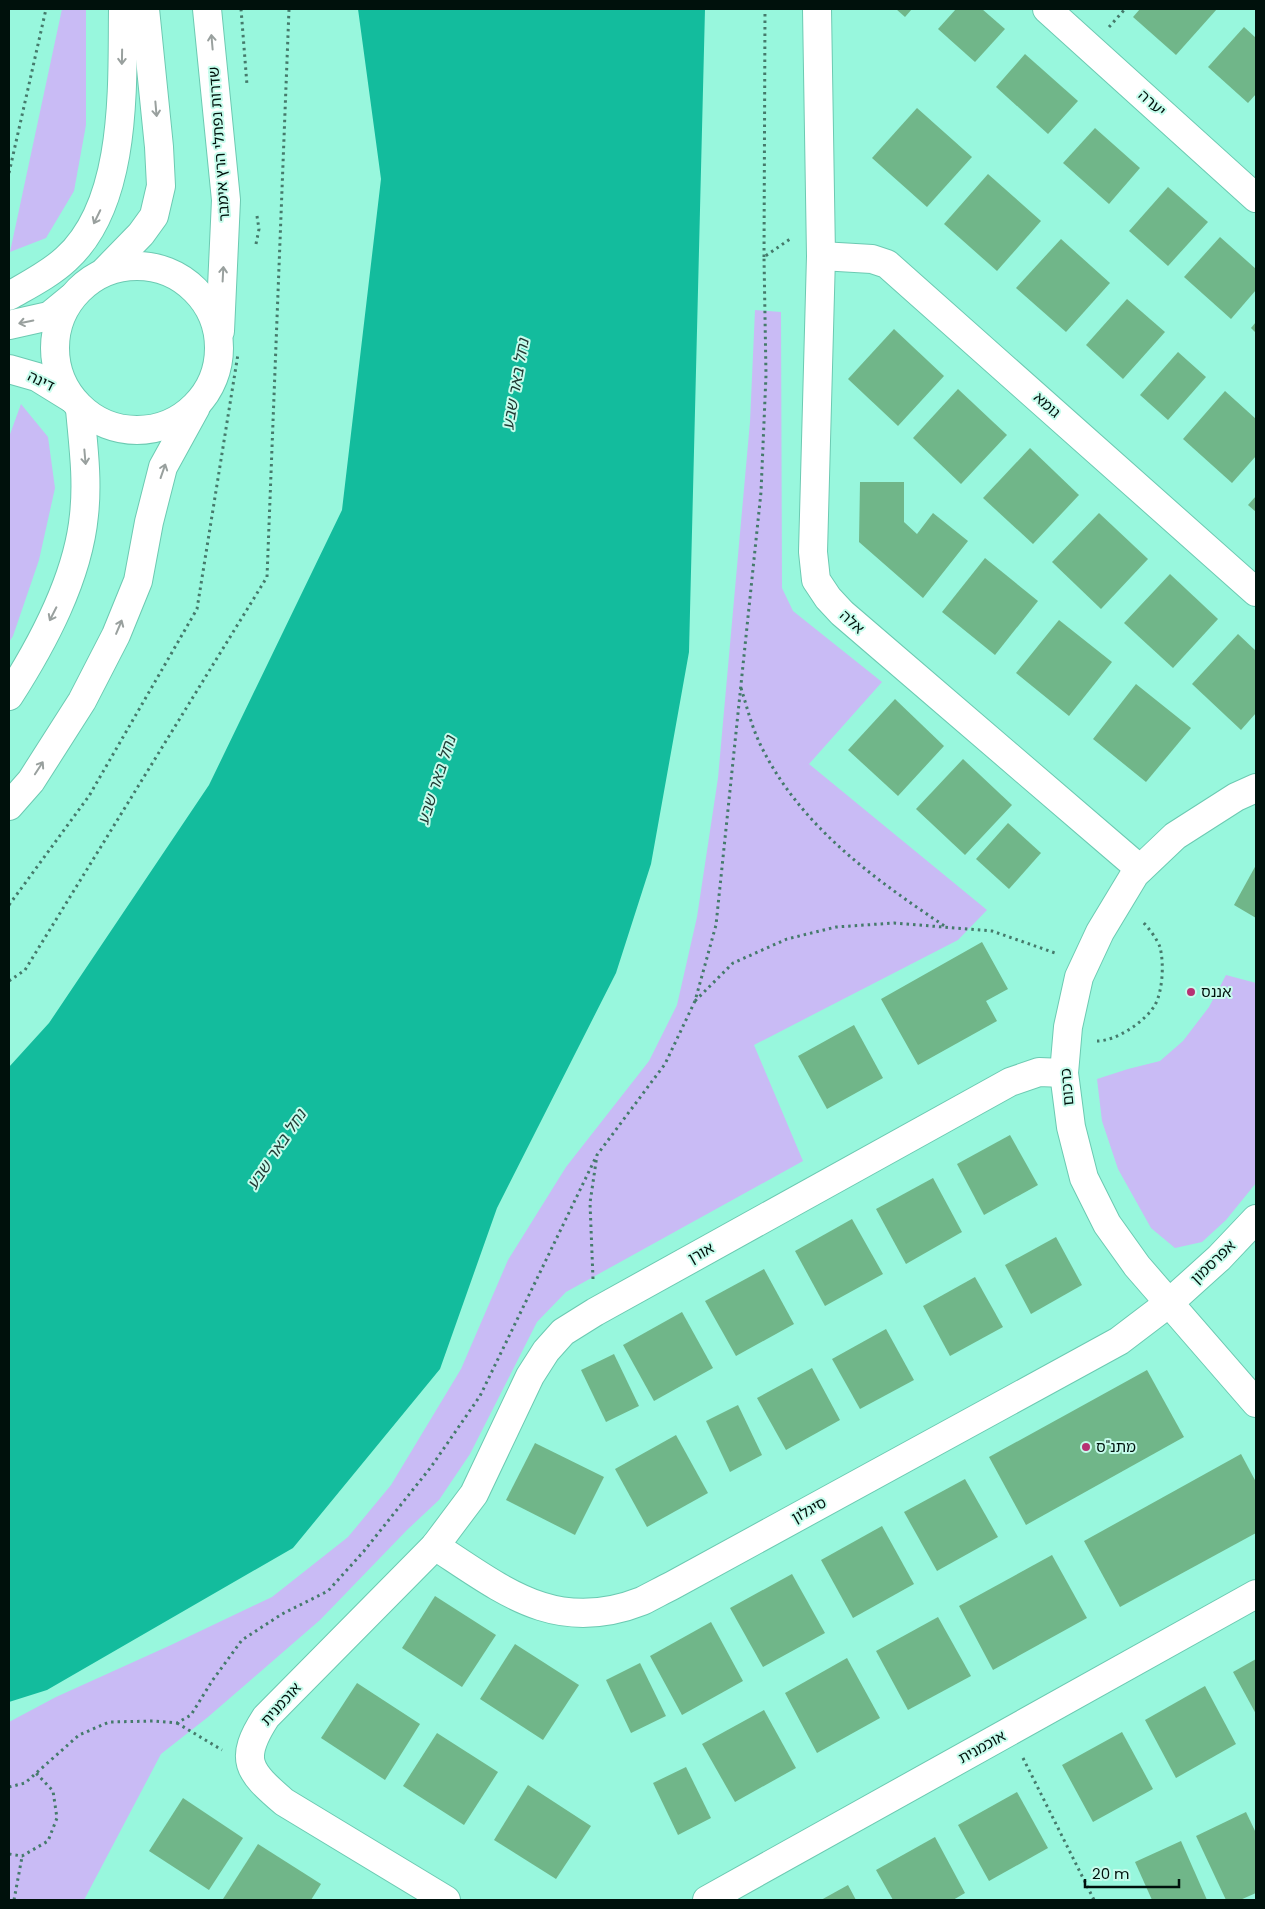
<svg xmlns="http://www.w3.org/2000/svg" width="1265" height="1909" font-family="Poppins,'Noto Sans Hebrew',sans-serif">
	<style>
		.green { fill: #c9bbf5 }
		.water { fill: #13bc9d }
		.building { fill: #70b689 }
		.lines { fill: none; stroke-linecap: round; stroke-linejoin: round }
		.minor-casing { stroke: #6ccab2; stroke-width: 30 }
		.tertiary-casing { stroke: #6ccab2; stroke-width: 30 }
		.secondary-casing { stroke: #6ccab2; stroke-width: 30 }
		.path { stroke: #457a6b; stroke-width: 3; stroke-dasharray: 2.5 4; stroke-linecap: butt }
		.minor { stroke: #fff; stroke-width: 28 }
		.tertiary { stroke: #fff; stroke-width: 28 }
		.secondary { stroke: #fff; stroke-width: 28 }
		.oneway { stroke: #99a09e }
		.poi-dot { fill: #b73173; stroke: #c6fcec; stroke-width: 2 }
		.labels { text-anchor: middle; stroke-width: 4; stroke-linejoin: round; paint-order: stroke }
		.street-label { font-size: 15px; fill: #00110c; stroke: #c6fcec }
		.poi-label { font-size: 15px; fill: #00110c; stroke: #c6fcec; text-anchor: start }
		.water-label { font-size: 16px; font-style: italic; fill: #223a34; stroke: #c6fcec }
	</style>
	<rect width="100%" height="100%" fill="#98f7dd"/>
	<g class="green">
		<path d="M62 9H86V125L74 191 46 238 10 252Z"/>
		<path d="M755 310 781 312 782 588 793 611 882 682 809 764 987 910 958 940 754 1045 803 1161 566 1292 537 1322 470 1454 439 1500 407 1530 320 1620 208 1717 161 1754 84 1900H9V1722L56 1697 171 1645 272 1597 348 1537 391 1485 461 1369 508 1260 566 1167 649 1061 677 1005 697 917 718 778 750 422Z"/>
		<path d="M21 404 48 437 55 488 39 560 13 636 9 642V437Z"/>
		<path d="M1226 975 1256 983V1183L1226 1220 1202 1242 1175 1248 1151 1228 1118 1169 1102 1121 1097 1079 1128 1069 1160 1061 1183 1041 1209 1007Z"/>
	</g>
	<path class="water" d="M358 9H705L689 652 651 864 616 973 497 1208 440 1369 293 1548 47 1690 9 1702V1067L49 1023 209 785 342 510 381 179Z"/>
	<g class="building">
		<path d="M896 9H912L905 17Z"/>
		<path d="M956 9H982L1005 29 975 62 938 29Z"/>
		<path d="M1140 9H1217L1176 55 1133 17Z"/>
		<path d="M1244 27 1256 38V94L1248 103 1208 67Z"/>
		<path d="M1025 54 1078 101 1048 134 996 87Z"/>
		<path d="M917 108 972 157 927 207 872 158Z"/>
		<path d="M1095 128 1140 168 1109 204 1063 163Z"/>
		<path d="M988 174 1041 221 997 271 944 224Z"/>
		<path d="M1168 187 1208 222 1168 266 1129 231Z"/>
		<path d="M1220 237 1256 269V290L1231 319 1184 277Z"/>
		<path d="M1061 239 1110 283 1066 332 1016 288Z"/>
		<path d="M1127 299 1165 332 1123 379 1086 345Z"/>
		<path d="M1256 322V333L1251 328Z"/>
		<path d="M894 329 944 376 898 426 848 379Z"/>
		<path d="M1178 352 1206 377 1168 420 1140 395Z"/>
		<path d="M958 389 1007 435 961 484 913 438Z"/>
		<path d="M1225 391 1256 419V456L1232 483 1183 439Z"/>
		<path d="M1030 448 1079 495 1033 544 983 498Z"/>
		<path d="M860 482H904V522L917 534 933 513 968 541 923 598 859 542Z"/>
		<path d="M1256 496V512L1248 505Z"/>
		<path d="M1099 513 1148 559 1101 609 1052 562Z"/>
		<path d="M985 558 1038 601 995 655 942 612Z"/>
		<path d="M1170 574 1218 619 1173 668 1124 623Z"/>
		<path d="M1059 620 1112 662 1069 716 1016 673Z"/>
		<path d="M1238 634 1256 651V713L1241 730 1192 684Z"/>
		<path d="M1136 684 1191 728 1146 782 1093 739Z"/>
		<path d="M895 699 944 746 898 796 848 750Z"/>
		<path d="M963 759 1012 805 965 855 916 809Z"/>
		<path d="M1008 823 1041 853 1009 889 976 859Z"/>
		<path d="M1256 865V918L1234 905Z"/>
		<path d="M982 942 1008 989 986 1001 997 1021 918 1065 881 999Z"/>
		<path d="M854 1025 883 1078 827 1109 798 1056Z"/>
		<path d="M1010 1135 1038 1185 984 1215 957 1164Z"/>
		<path d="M933 1178 962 1232 906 1264 876 1209Z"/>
		<path d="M852 1219 883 1274 825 1306 795 1251Z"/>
		<path d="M1056 1237 1082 1285 1031 1314 1005 1265Z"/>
		<path d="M764 1269 794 1324 736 1356 705 1301Z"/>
		<path d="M975 1277 1003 1327 950 1356 923 1306Z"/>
		<path d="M682 1312 713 1368 654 1401 623 1345Z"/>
		<path d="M886 1329 914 1380 860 1409 832 1359Z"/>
		<path d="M614 1354 639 1406 606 1422 581 1370Z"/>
		<path d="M812 1368 840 1420 786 1450 757 1398Z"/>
		<path d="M1147 1370 1184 1437 1026 1525 989 1457Z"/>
		<path d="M738 1405 762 1455 730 1472 706 1421Z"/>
		<path d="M676 1435 708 1493 647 1527 615 1469Z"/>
		<path d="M535 1443 604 1477 575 1535 506 1500Z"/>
		<path d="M1241 1454 1256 1482V1533L1120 1607 1084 1541Z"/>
		<path d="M965 1479 998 1537 937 1571 904 1512Z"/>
		<path d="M882 1526 914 1584 853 1618 821 1560Z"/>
		<path d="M1052 1555 1087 1618 993 1670 959 1606Z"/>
		<path d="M792 1574 825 1633 763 1667 730 1608Z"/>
		<path d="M435 1596 496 1635 462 1687 402 1648Z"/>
		<path d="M938 1617 971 1676 908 1710 876 1651Z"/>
		<path d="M711 1622 743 1681 682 1715 650 1656Z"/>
		<path d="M515 1644 579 1685 543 1740 480 1699Z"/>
		<path d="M847 1658 880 1718 817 1753 785 1693Z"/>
		<path d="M1256 1659V1714L1233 1672Z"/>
		<path d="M640 1663 666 1716 631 1733 606 1680Z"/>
		<path d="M357 1683 420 1724 385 1780 321 1738Z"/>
		<path d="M1205 1686 1236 1744 1176 1778 1145 1720Z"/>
		<path d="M764 1710 796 1768 735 1802 702 1744Z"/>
		<path d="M1122 1732 1153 1789 1093 1822 1062 1765Z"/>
		<path d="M437 1733 498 1772 464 1825 403 1786Z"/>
		<path d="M686 1767 711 1818 678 1835 653 1783Z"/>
		<path d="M528 1785 591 1826 556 1879 494 1840Z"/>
		<path d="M1017 1792 1048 1848 989 1881 958 1825Z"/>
		<path d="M183 1798 243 1838 209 1890 149 1851Z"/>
		<path d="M1246 1812 1256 1833V1893L1240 1900H1226L1196 1836Z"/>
		<path d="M935 1837 965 1893 953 1900H893L876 1870Z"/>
		<path d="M1181 1841 1207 1900H1152L1135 1862Z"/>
		<path d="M258 1844 321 1884 311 1900H226L223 1899Z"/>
		<path d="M848 1885 856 1900H821Z"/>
	</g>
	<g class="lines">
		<defs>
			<g id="minor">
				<path d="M817 9 821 256 813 552 816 580 828 598 842 613 1140 869"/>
				<path d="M1047 9 1256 198"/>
				<path d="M821 256 872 259 887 264 1256 592"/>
				<path d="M1256 788 1236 797 1175 836 1135 874 1100 932 1079 977 1068 1027 1064 1073 1071 1127 1084 1178 1107 1224 1137 1266 1256 1403"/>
				<path d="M435 1546C504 1591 556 1635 642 1601 652 1596 663 1590 673 1585L1119 1341 1169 1303 1219 1258 1256 1219"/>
				<path d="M446 1900 284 1802C248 1771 238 1760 266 1717L435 1546 474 1494 530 1376 546 1351 563 1332 595 1312 1010 1082 1039 1072 1064 1073"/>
				<path d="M707 1900 1256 1594"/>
			</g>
			<g id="tertiary">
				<path d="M9 325 49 316 71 298"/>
				<path d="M9 369 37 377 71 398"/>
			</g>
			<g id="secondary">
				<path d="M207 9 226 200 220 331"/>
				<circle cx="137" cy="348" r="82"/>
				<path d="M104 272 141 234 154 216 161 186 159 147 145 9"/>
				<path d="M9 296C28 285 50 274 66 259 128 203 122 85 123 9"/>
				<path d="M9 696C43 643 78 578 84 515 88 479 83 444 80 409"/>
				<path d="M9 806 31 781 82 701 116 635 138 581 149 522 163 467 196 407"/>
			</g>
		</defs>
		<use href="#minor" class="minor-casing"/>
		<use href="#tertiary" class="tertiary-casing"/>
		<use href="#secondary" class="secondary-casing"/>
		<g class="path">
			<path d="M241 9 247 85"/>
			<path d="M1109 27 1125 9"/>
			<path d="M9 173 46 9"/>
			<path d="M256 244 259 229 257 216"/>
			<path d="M764 257 765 9"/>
			<path d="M741 688C747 707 752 728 761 746 801 827 873 878 946 927"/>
			<path d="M9 905 89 796 197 609 238 354"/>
			<path d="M9 981 25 970 267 577 289 9"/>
			<path d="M695 1001 733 963 787 939 836 927 894 923 992 931 1058 954"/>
			<path d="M1097 1041C1116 1041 1145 1022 1155 1005 1163 990 1164 963 1160 947 1157 939 1148 927 1142 921"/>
			<path d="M593 1279 590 1203 597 1155 665 1064 695 1001 716 925 761 492 766 375 764 257 790 239"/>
			<path d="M177 1723 222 1750"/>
			<path d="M1023 1758 1094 1900"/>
			<path d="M9 1787 25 1783 79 1735 109 1722 154 1721 177 1723 191 1715 212 1681 242 1640 282 1614 328 1591 364 1551 431 1467 480 1396 595 1159"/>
			<path d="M9 1854 22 1856 48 1841 57 1818 53 1791 36 1773"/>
			<path d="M14 1900 22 1857"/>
		</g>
		<use href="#minor" class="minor"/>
		<use href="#tertiary" class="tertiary"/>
		<use href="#secondary" class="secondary"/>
	</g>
	<defs><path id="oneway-shaft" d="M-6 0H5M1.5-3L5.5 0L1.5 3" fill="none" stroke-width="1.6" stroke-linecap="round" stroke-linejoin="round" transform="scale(1.25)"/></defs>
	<g class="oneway">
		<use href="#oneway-shaft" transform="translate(212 42) rotate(-95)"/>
		<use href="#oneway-shaft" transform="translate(122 57) rotate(91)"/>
		<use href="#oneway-shaft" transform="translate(156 109) rotate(85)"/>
		<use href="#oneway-shaft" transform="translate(97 217) rotate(116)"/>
		<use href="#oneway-shaft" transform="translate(223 274) rotate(-87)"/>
		<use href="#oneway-shaft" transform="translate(26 322) rotate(168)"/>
		<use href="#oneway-shaft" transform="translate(85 457) rotate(85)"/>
		<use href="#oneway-shaft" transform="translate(163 471) rotate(-71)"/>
		<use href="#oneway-shaft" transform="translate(53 614) rotate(117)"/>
		<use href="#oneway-shaft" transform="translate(119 627) rotate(-67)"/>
		<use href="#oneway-shaft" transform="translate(39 768) rotate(-57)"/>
	</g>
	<g class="poi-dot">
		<circle cx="1191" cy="992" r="5"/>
		<circle cx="1086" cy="1447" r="5"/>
	</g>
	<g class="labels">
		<g class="street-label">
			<text transform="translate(1152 103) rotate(42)" y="5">יערה</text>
			<text transform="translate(219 144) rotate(-94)" y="5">שדרות נפתלי הרץ אימבר</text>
			<text transform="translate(41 381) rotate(26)" y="5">דינה</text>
			<text transform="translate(1047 405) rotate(42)" y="5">גומא</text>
			<text transform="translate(852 622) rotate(42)" y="5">אלה</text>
			<text transform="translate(1067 1087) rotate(-95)" y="5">כרכום</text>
			<text transform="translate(701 1253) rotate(-29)" y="5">אורן</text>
			<text transform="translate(1213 1262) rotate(-44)" y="5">אפרסמון</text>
			<text transform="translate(809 1510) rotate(-29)" y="5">סיגלון</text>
			<text transform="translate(281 1704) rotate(-48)" y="5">אוכמנית</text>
			<text transform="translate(982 1747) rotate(-29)" y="5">אוכמנית</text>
		</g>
		<g class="poi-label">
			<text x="1201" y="997">אננס</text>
			<text x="1096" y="1452">מתנ"ס</text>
		</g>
		<g class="water-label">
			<text transform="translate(515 384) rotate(-80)" y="6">נחל באר שבע</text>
			<text transform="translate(436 780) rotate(-72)" y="6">נחל באר שבע</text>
			<text transform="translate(276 1149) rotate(-56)" y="6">נחל באר שבע</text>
		</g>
	</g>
	<rect width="1265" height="1909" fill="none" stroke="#00110c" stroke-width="20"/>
	<path d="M1085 1879v8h94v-8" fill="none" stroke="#00110c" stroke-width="2.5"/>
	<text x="1092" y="1879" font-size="15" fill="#00110c" stroke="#c6fcec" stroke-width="4" paint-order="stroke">20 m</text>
</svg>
